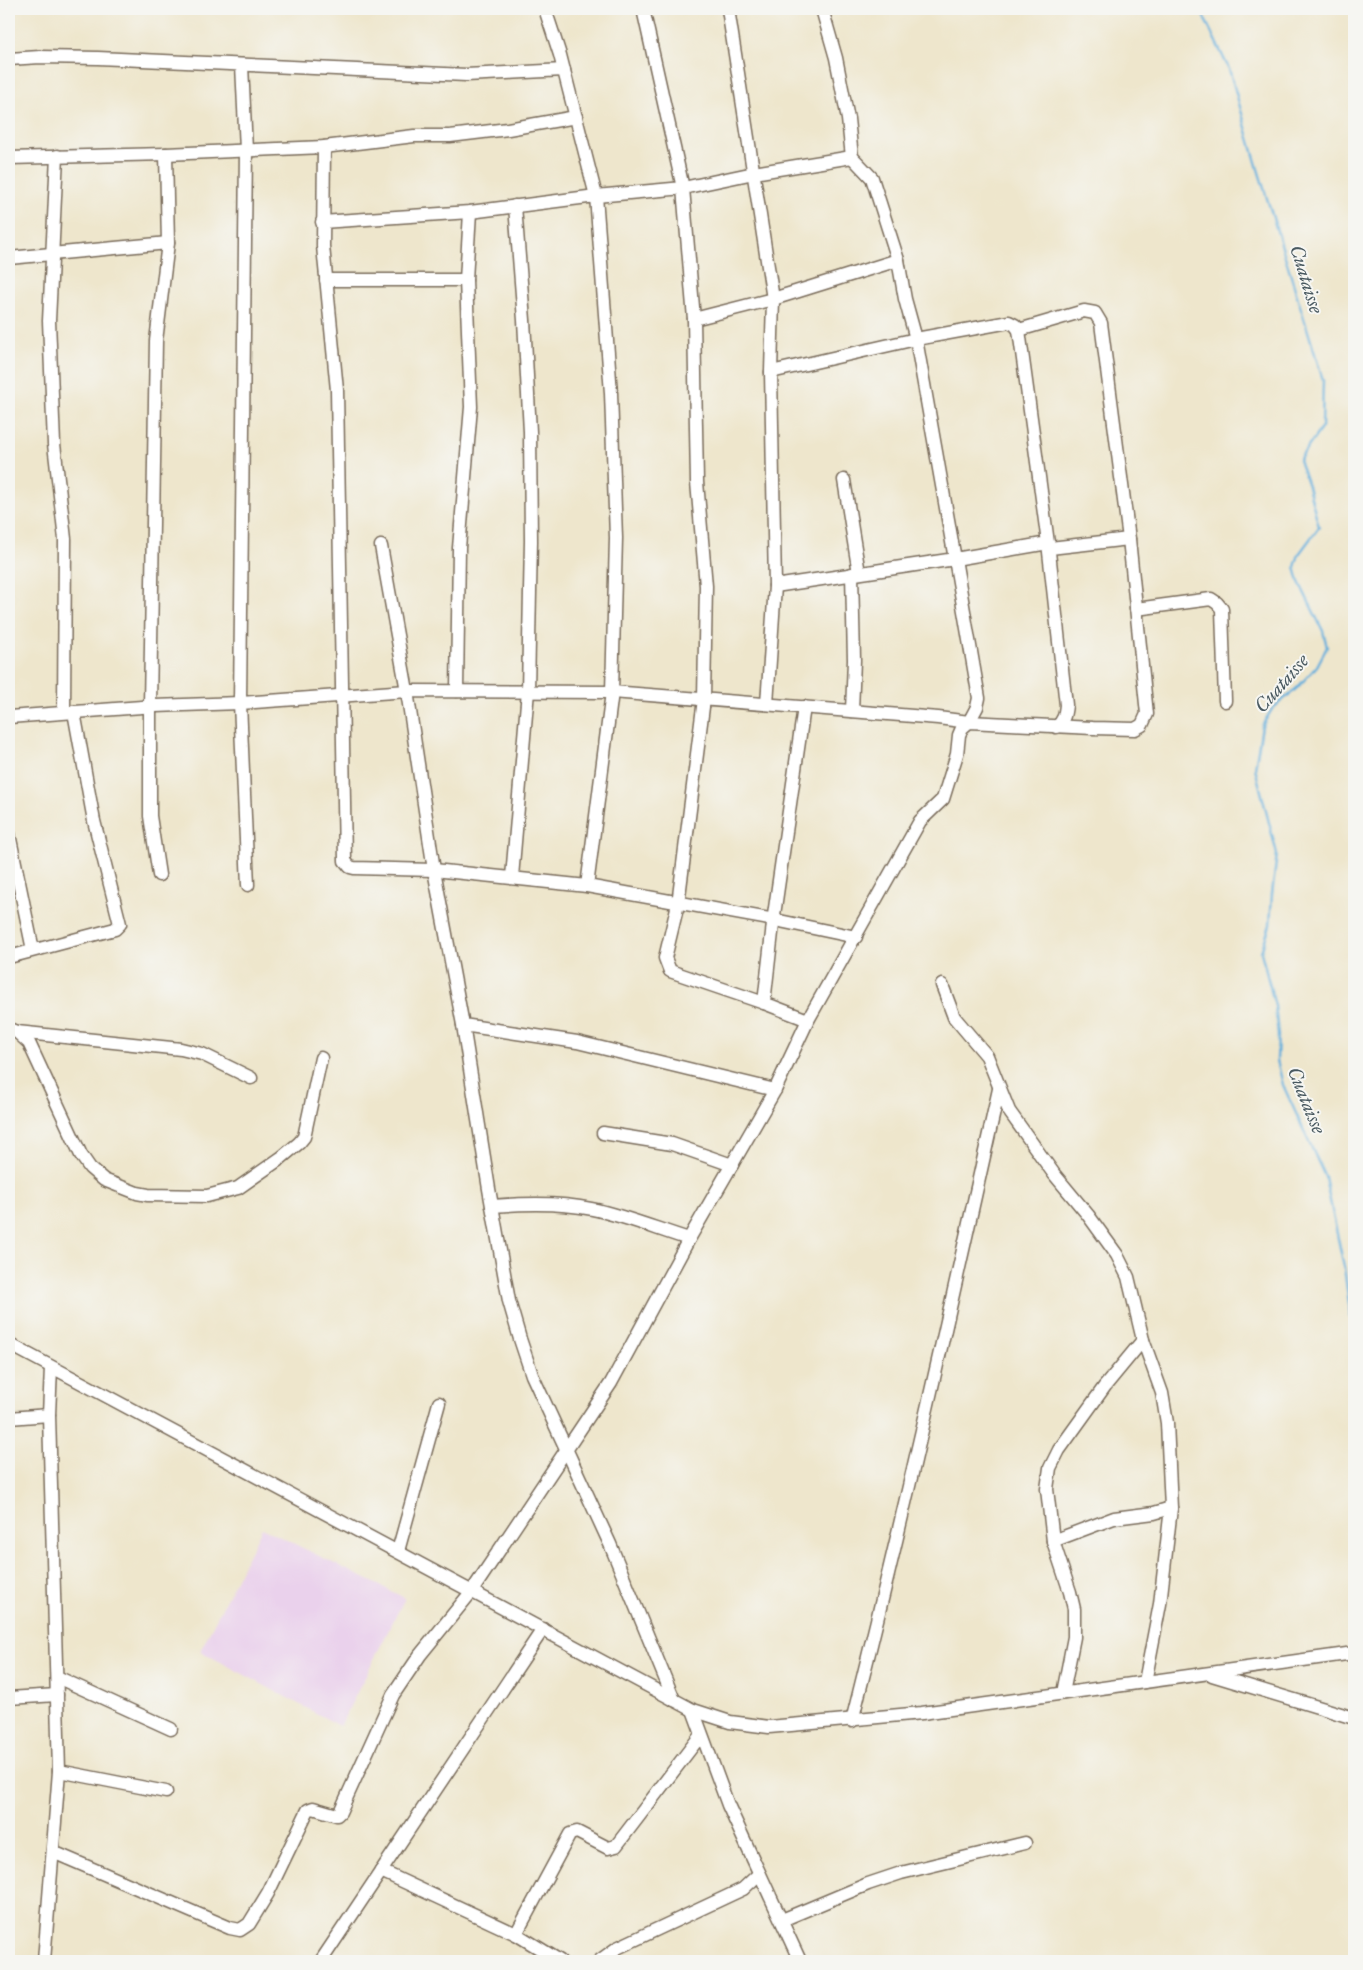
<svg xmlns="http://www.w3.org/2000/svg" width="1363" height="1970" font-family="'IM FELL Great Primer',serif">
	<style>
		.built { fill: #ead1ec }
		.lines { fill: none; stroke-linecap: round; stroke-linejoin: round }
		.stream { stroke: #64afdc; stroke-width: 2.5 }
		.minor-casing { stroke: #7a6c5b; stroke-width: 15 }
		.minor { stroke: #fff; stroke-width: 12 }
		.labels { text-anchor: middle; stroke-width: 4; stroke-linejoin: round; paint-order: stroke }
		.water-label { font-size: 19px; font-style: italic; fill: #495960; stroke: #f6f6f2 }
	</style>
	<rect width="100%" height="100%" fill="#f6f6f2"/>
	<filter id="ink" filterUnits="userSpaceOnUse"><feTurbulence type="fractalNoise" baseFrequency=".02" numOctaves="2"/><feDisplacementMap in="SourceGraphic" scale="10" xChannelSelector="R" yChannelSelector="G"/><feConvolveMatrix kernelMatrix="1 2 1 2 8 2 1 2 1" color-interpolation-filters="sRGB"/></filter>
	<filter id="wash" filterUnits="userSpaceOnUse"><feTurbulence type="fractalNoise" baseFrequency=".0096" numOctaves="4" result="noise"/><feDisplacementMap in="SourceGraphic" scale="20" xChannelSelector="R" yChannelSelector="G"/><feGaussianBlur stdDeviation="1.12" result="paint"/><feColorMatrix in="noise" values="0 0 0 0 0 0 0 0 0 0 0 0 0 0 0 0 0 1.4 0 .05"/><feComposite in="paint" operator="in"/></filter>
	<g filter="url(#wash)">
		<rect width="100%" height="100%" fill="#eee6cc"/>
		<path class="built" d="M262 1528 405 1598 340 1726 200 1651Z"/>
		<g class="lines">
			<path class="stream" d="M1200 9 1229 69 1258 169 1323 380 1322 427 1299 460 1308 486 1319 527 1299 554 1295 567 1299 582 1323 631 1327 647 1317 666 1297 688 1272 709 1262 726 1255 768 1277 854 1272 894 1270 925 1261 952 1275 1006 1278 1035 1277 1060 1283 1085 1325 1177 1344 1267 1354 1341"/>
		</g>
	</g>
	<g filter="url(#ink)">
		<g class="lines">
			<defs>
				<g id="minor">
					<path d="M545 9 560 55 596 196 611 393 616 538 612 692 587 886"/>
					<path d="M643 9 683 188 694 319 697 482 706 586 704 699 678 904 665 958 670 971 764 1003 808 1020"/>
					<path d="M728 9 773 299 771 372 775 586 767 704"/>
					<path d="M9 59 40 57 98 58 466 75 564 70"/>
					<path d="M242 65 246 150 240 703 248 885"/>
					<path d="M324 147 323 246 337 390 345 861 350 867 354 868 434 870 587 886 775 920 856 937"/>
					<path d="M57 156 49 321 54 444 65 539 64 712"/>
					<path d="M9 158 166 154 324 147 414 136H450L508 129 576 117"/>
					<path d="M322 222 470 212 596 196 683 188 754 173 852 157"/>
					<path d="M9 258 168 243"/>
					<path d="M326 280H466"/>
					<path d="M694 319 773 299 898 260"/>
					<path d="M844 480 859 573"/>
					<path d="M1048 543 1066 705C1065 714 1064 721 1056 727"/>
					<path d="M381 546 407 691 434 870 463 1025 577 1042 775 1090"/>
					<path d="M1050 548 1129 539"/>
					<path d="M852 574 854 660 852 711"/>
					<path d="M775 586 955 559 916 339 905 299 898 260 872 178 852 157 848 119 836 58 822 9"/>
					<path d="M1136 609 1211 599 1217 603 1222 609 1225 701"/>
					<path d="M457 691 459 548 471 407 466 280 470 212"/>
					<path d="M9 717 155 706 240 703 407 691 612 692 938 718 969 722 977 707 979 698 955 559 1048 543 1019 330 1015 325 1009 322 916 339 771 372"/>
					<path d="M9 834 33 950"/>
					<path d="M159 875 150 816V706L156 341 168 243 166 154"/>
					<path d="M512 877 528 691 531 541 530 432 524 320 515 206"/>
					<path d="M9 957 115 929 120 924 94 821 74 712"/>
					<path d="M942 985 954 1017 987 1056 1009 1111 1054 1174 1088 1215 1117 1255 1128 1277 1143 1340 1162 1393 1167 1423 1171 1508 1160 1604 1145 1682"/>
					<path d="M764 1003 774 915 804 707"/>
					<path d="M463 1025 489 1189 509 1301 520 1339 532 1375 610 1544 674 1700"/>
					<path d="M9 1029 17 1032 29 1043 81 1155 90 1168 104 1180 137 1193 148 1195 207 1196 238 1188 281 1158 299 1143 304 1137 321 1058"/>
					<path d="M17 1032 181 1049 202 1054 251 1078"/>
					<path d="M603 1133 672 1144 732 1165"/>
					<path d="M492 1206C526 1203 559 1202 592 1209 625 1216 657 1229 689 1239"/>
					<path d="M9 1344 693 1710 730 1722 769 1727 922 1713 1354 1653"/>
					<path d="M9 1418 49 1415 51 1367"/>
					<path d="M1053 1541 1114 1518 1154 1513 1171 1508"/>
					<path d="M398 1551 439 1403"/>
					<path d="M1212 1675 1354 1718"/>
					<path d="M57 1677 171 1729"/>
					<path d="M1063 1693 1074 1637V1609L1070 1592 1053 1541 1047 1489 1050 1468 1059 1450 1105 1386 1143 1340"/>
					<path d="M9 1698 57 1695"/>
					<path d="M693 1710 728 1805 800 1961"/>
					<path d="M852 1721C905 1511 952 1300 999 1089"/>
					<path d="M59 1771 166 1792"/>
					<path d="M53 1852 230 1928 240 1930 249 1924 268 1893 308 1810 313 1808 337 1815 340 1812 393 1695 420 1655 472 1591 611 1383 689 1239 775 1090 808 1020 920 821 943 799 957 754 959 735 962 728 969 722 1093 728 1135 729 1142 725 1147 714 1129 539 1101 323 1095 313 1084 311 1019 330"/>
					<path d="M381 1871 516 1934 560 1961"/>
					<path d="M782 1920 868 1884 901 1873 1025 1843"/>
					<path d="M516 1934 570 1834 577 1832 608 1848 616 1846 701 1735"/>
					<path d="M44 1961 59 1771 49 1415"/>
					<path d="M321 1961 543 1629"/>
					<path d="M599 1961 617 1948 743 1889 759 1874"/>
				</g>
			</defs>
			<use href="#minor" class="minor-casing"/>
			<use href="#minor" class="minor"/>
		</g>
	</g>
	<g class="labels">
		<g class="water-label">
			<text transform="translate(1307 279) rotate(73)" y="7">Cuataisse</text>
			<text transform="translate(1281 683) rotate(-48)" y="7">Cuataisse</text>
			<text transform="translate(1307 1100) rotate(68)" y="7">Cuataisse</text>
		</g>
	</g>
	<rect width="1363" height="1970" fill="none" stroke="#f6f6f2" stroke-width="30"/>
</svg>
